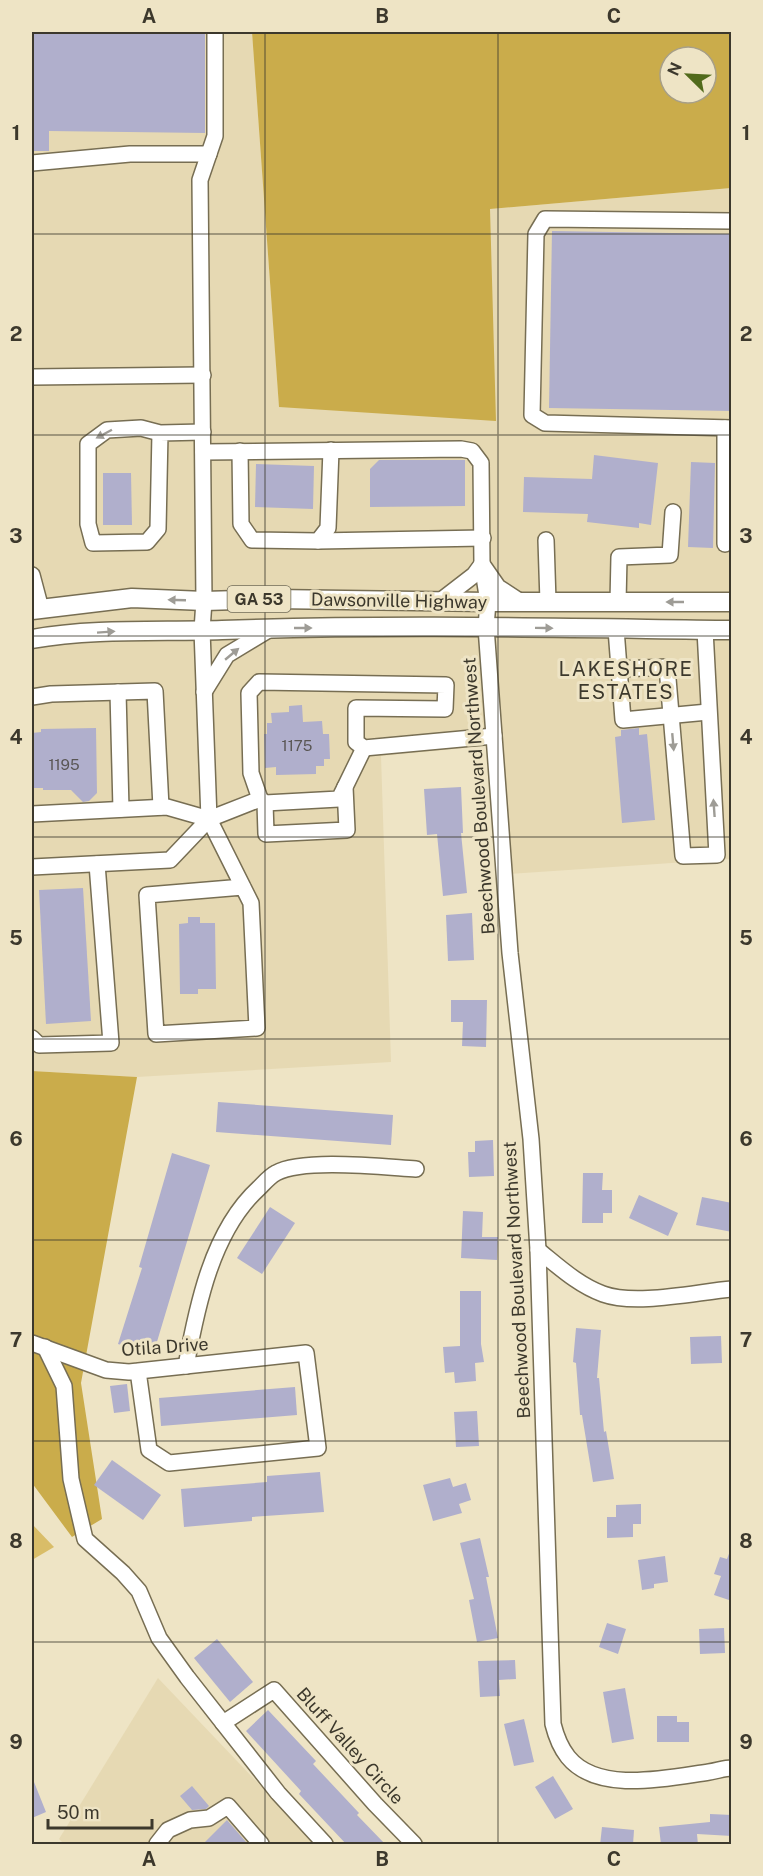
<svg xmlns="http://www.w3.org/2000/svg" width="763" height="1876" font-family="'Public Sans',sans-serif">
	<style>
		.built { fill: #e6d9b3 }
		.green { fill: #d9bd68 }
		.forest { fill: #caac4b; fill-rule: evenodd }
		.building { fill: #b0afcc }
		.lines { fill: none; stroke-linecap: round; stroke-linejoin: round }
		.minor-casing { stroke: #776e53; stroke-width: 18 }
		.major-casing { stroke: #776e53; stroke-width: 21 }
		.minor { stroke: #fff; stroke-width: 15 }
		.major { stroke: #fff; stroke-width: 18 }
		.oneway { fill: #9e9c96 }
		.grid { fill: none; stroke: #3c382c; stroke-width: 1.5; stroke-opacity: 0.55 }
		.labels { text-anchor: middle; stroke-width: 6; stroke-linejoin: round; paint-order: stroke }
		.number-label { font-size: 15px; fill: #595654 }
		.shield { fill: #eee4c5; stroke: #716c5a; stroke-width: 1.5 }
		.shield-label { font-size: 16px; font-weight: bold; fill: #3c382c }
		.street-label { font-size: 18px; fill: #3c382c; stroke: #eee4c5 }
		.neighbourhood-label { font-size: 20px; letter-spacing: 1.5px; fill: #3c382c; stroke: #eee4c5 }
		.neatline { fill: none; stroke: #3c382c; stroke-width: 2 }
		.grid-label { font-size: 20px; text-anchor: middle; font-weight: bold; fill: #3c382c }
	</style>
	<rect width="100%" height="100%" fill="#eee4c5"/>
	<g class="built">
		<path d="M32 32H252L279 406 490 209 731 188V859L509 874 497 745 381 756 391 1062 137 1077 32 1071Z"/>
		<path d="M158 1678 316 1844H64L59 1839Z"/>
	</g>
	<path class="green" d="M32 1524 54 1547 32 1560Z"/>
	<g class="forest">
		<path d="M252 32H731V188L490 209 496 421 279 407ZM670 57H706V93H670Z"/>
		<path d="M32 1071 137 1077 81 1383 102 1519 72 1537 32 1483Z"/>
	</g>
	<g class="building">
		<path d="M32 32H205V133L49 131V151H32Z"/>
		<path d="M552 231 732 234V411L549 408Z"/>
		<path d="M594 455 658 463 651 525 639 523V528L587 522 588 514 523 512 524 477 592 479Z"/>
		<path d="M379 460H465V506L370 507V469Z"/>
		<path d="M691 462 715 463 713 548 688 547Z"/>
		<path d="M256 464 314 466 313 509 255 507Z"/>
		<path d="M103 473H131L132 525H103Z"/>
		<path d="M302 705 303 722 322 721 323 734H329L330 759H324V766H316V774L276 775V767L265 768 264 734H267V723H272L271 713 289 712V706Z"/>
		<path d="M96 728 97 793 89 801 83 802 71 790H43V788H33L32 733 41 732V729Z"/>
		<path d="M639 728V735L647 734 655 820 622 823 615 737 621 736V730Z"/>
		<path d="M461 787 463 833H461L467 893 443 896 437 834 427 835 424 789Z"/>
		<path d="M83 888 91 1021 46 1024 39 890Z"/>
		<path d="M472 913 474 960 448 961 446 915Z"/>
		<path d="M188 917H200V923H215L216 989H198V994H180L179 924 188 923Z"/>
		<path d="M451 1000H487L486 1047 462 1046 463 1022H451Z"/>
		<path d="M218 1102 393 1115 391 1145 216 1132Z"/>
		<path d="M493 1140 494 1176 469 1177 468 1152H475V1141Z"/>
		<path d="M172 1153 210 1165 153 1355 118 1344 142 1268 139 1267Z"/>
		<path d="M583 1173H603L602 1190H612V1213H603V1223H582Z"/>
		<path d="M639 1195 678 1213 668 1236 629 1218Z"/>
		<path d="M702 1197 732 1203V1232L696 1225Z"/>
		<path d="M270 1207 295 1223 262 1274 237 1258Z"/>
		<path d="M463 1211 483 1212 482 1237H498L497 1260 461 1258Z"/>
		<path d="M460 1291H481V1344L484 1362 475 1363 476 1381 455 1383 454 1372 445 1373 443 1347 460 1346Z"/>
		<path d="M576 1328 601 1330 597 1378H599L604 1432 606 1431 614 1479 593 1482 582 1415H580L576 1363 573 1362Z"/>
		<path d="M721 1336 722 1363 691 1364 690 1337Z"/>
		<path d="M127 1384 130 1411 114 1413 110 1386Z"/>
		<path d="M295 1387 297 1415 161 1426 159 1398Z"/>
		<path d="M477 1411 479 1446 456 1447 454 1412Z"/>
		<path d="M112 1460 161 1495 143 1520 94 1485Z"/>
		<path d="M320 1472 324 1512 252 1517V1521L184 1527 181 1489 267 1482V1476Z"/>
		<path d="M450 1478 453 1487 466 1483 471 1500 459 1504 462 1513 433 1521 423 1485Z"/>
		<path d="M641 1504V1524H633V1537L607 1538V1517H616V1505Z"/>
		<path d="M480 1538 489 1577H486L498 1638 477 1642 469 1600 474 1599 460 1543Z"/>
		<path d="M730 1551H732V1601L714 1595 721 1576 714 1574 720 1557 727 1559Z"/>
		<path d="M665 1556 668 1582 654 1584V1588L642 1590 638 1560Z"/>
		<path d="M607 1623 626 1629 618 1654 599 1647Z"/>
		<path d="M724 1628 725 1653 700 1654 699 1629Z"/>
		<path d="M217 1639 253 1682 230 1702 194 1658Z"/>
		<path d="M515 1660 516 1679 499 1680 500 1696 480 1697 478 1661Z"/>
		<path d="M625 1688 634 1739 612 1743 603 1692Z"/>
		<path d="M268 1710 316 1761 313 1764 359 1813 357 1815 386 1845H347L299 1794 301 1791 246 1731Z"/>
		<path d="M657 1716H677V1722H689V1742H657Z"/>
		<path d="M524 1719 534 1762 514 1766 504 1724Z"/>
		<path d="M553 1776 573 1809 555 1819 535 1787Z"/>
		<path d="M32 1777 46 1812 32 1818Z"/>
		<path d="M192 1786 209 1806 206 1809 192 1810 180 1796Z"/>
		<path d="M710 1814 732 1815V1836L697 1834 698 1845H661L659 1827 710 1822Z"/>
		<path d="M227 1820 246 1842 243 1845H202Z"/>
		<path d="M602 1827 634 1830 633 1845H600Z"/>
	</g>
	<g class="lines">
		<defs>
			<g id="minor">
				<path d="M215 32V136L200 180 204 601 202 630 209 819 251 903 257 1028 156 1034 147 895 243 887"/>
				<path d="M32 163 130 154H209"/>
				<path d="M732 221 545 219 536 234 532 415 545 423 732 428"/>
				<path d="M32 377 203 375"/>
				<path d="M160 433 158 529 147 542 93 543 88 524V444L107 430 141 428 160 433 203 432"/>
				<path d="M240 451 241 524 252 540 318 541 328 528 331 450"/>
				<path d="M203 452 461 449 472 451 481 463 482 564 488 602 486 627 510 953 531 1139 538 1250 553 1724C556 1736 560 1747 568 1757 598 1794 667 1778 709 1772 717 1771 724 1768 732 1768"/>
				<path d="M546 540 548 602"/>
				<path d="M318 541 483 538"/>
				<path d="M725 544V428"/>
				<path d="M32 575 41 609"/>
				<path d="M439 602 474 575 482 564 498 587 521 602"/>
				<path d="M618 602 619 557 670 555 673 512"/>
				<path d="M616 629 623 720 708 712"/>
				<path d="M620 669 667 667 683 856 717 855 705 630"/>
				<path d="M118 692 121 809"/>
				<path d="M204 692 227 655 270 629"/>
				<path d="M32 697 51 694 155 691 161 807"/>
				<path d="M260 799 265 803 266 834 347 830 345 787 364 748"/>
				<path d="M265 803 339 799 345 787"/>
				<path d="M32 814 167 807 209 819"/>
				<path d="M32 867 170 860 209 819 260 799 251 773 249 693 259 682 446 685 445 709 356 708V742L364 748 494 736"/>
				<path d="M32 1038 39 1045 111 1043 97 864"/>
				<path d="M538 1250C558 1266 578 1285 603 1294 636 1306 696 1292 732 1289"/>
				<path d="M32 1343 106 1370 129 1372 306 1353 318 1448 169 1463 149 1450 138 1371"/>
				<path d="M45 1347 64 1386 71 1479 85 1539 123 1573 139 1591 159 1638 187 1677 278 1793 325 1844"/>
				<path d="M186 1366C197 1306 212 1231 259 1188 264 1183 270 1176 276 1173 303 1158 383 1167 416 1169"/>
				<path d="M223 1723 274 1690 375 1804 414 1844"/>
				<path d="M157 1844 168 1830 190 1820 209 1818 228 1806 261 1844"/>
			</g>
			<g id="major">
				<path d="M32 610 132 598 204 601 274 599 488 602H732"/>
				<path d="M32 639C94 628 159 632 222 630 392 624 562 628 732 630"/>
			</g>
		</defs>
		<use href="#minor" class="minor-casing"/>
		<use href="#major" class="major-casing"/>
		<use href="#minor" class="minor"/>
		<use href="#major" class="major"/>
	</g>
	<defs><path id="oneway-solid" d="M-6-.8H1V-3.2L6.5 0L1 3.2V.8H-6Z" transform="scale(1.5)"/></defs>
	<g class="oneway">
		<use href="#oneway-solid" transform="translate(104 434) rotate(152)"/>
		<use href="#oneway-solid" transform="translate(177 600) rotate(-178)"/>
		<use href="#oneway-solid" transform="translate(675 602) rotate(180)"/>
		<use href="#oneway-solid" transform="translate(303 628)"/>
		<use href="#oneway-solid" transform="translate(544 628) rotate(1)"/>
		<use href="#oneway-solid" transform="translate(106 632) rotate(-4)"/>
		<use href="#oneway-solid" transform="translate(232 654) rotate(-40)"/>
		<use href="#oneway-solid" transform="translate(673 742) rotate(85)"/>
		<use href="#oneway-solid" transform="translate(714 808) rotate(-94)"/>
	</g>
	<path class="grid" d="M265 32V1844M498 32V1844M32 234H732M32 435H732M32 636H732M32 837H732M32 1039H732M32 1240H732M32 1441H732M32 1642H732"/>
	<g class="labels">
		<g class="number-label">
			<text x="297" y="751">1175</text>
			<text x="64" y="770">1195</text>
		</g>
		<rect class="shield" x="227.5" y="586" width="63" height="26" rx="4.5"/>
		<g class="shield-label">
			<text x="259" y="605">GA 53</text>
		</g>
		<g class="street-label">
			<text transform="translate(399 601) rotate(1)" y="6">Dawsonville Highway</text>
			<text transform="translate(479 796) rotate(-94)" y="6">Beechwood Boulevard Northwest</text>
			<text transform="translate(517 1280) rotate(-93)" y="6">Beechwood Boulevard Northwest</text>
			<text transform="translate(165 1347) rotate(-4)" y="6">Otila Drive</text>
			<text transform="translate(350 1746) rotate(48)" y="6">Bluff Valley Circle</text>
		</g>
		<g class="neighbourhood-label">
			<text x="626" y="676">LAKESHORE<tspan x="626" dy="23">ESTATES</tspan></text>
		</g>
	</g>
	<rect width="763" height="1876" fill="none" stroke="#eee4c5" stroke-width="66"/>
	<g transform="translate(688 75) rotate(294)"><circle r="28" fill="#eee4c5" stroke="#a79f88" stroke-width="1.5"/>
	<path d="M0-4.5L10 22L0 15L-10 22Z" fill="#516a1b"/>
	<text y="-9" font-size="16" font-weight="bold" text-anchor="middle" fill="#3c382c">N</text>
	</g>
	<path d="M48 1819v9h104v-9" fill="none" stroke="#3c382c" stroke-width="3"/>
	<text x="57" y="1819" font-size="18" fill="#3c382c" stroke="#eee4c5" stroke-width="4.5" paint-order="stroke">50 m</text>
	<rect x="33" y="33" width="697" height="1810" class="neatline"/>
	<g class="grid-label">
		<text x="149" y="23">A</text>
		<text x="382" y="23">B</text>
		<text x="614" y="23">C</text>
		<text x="16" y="140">1</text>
		<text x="746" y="140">1</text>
		<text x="16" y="341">2</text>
		<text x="746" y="341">2</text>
		<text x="16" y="543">3</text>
		<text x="746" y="543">3</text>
		<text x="16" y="744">4</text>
		<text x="746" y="744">4</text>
		<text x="16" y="945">5</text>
		<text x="746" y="945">5</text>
		<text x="16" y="1146">6</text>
		<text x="746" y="1146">6</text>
		<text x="16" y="1347">7</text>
		<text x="746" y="1347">7</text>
		<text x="16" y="1548">8</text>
		<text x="746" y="1548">8</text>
		<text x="16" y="1749">9</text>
		<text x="746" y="1749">9</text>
		<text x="149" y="1866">A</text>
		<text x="382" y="1866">B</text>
		<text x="614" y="1866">C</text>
	</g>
</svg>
